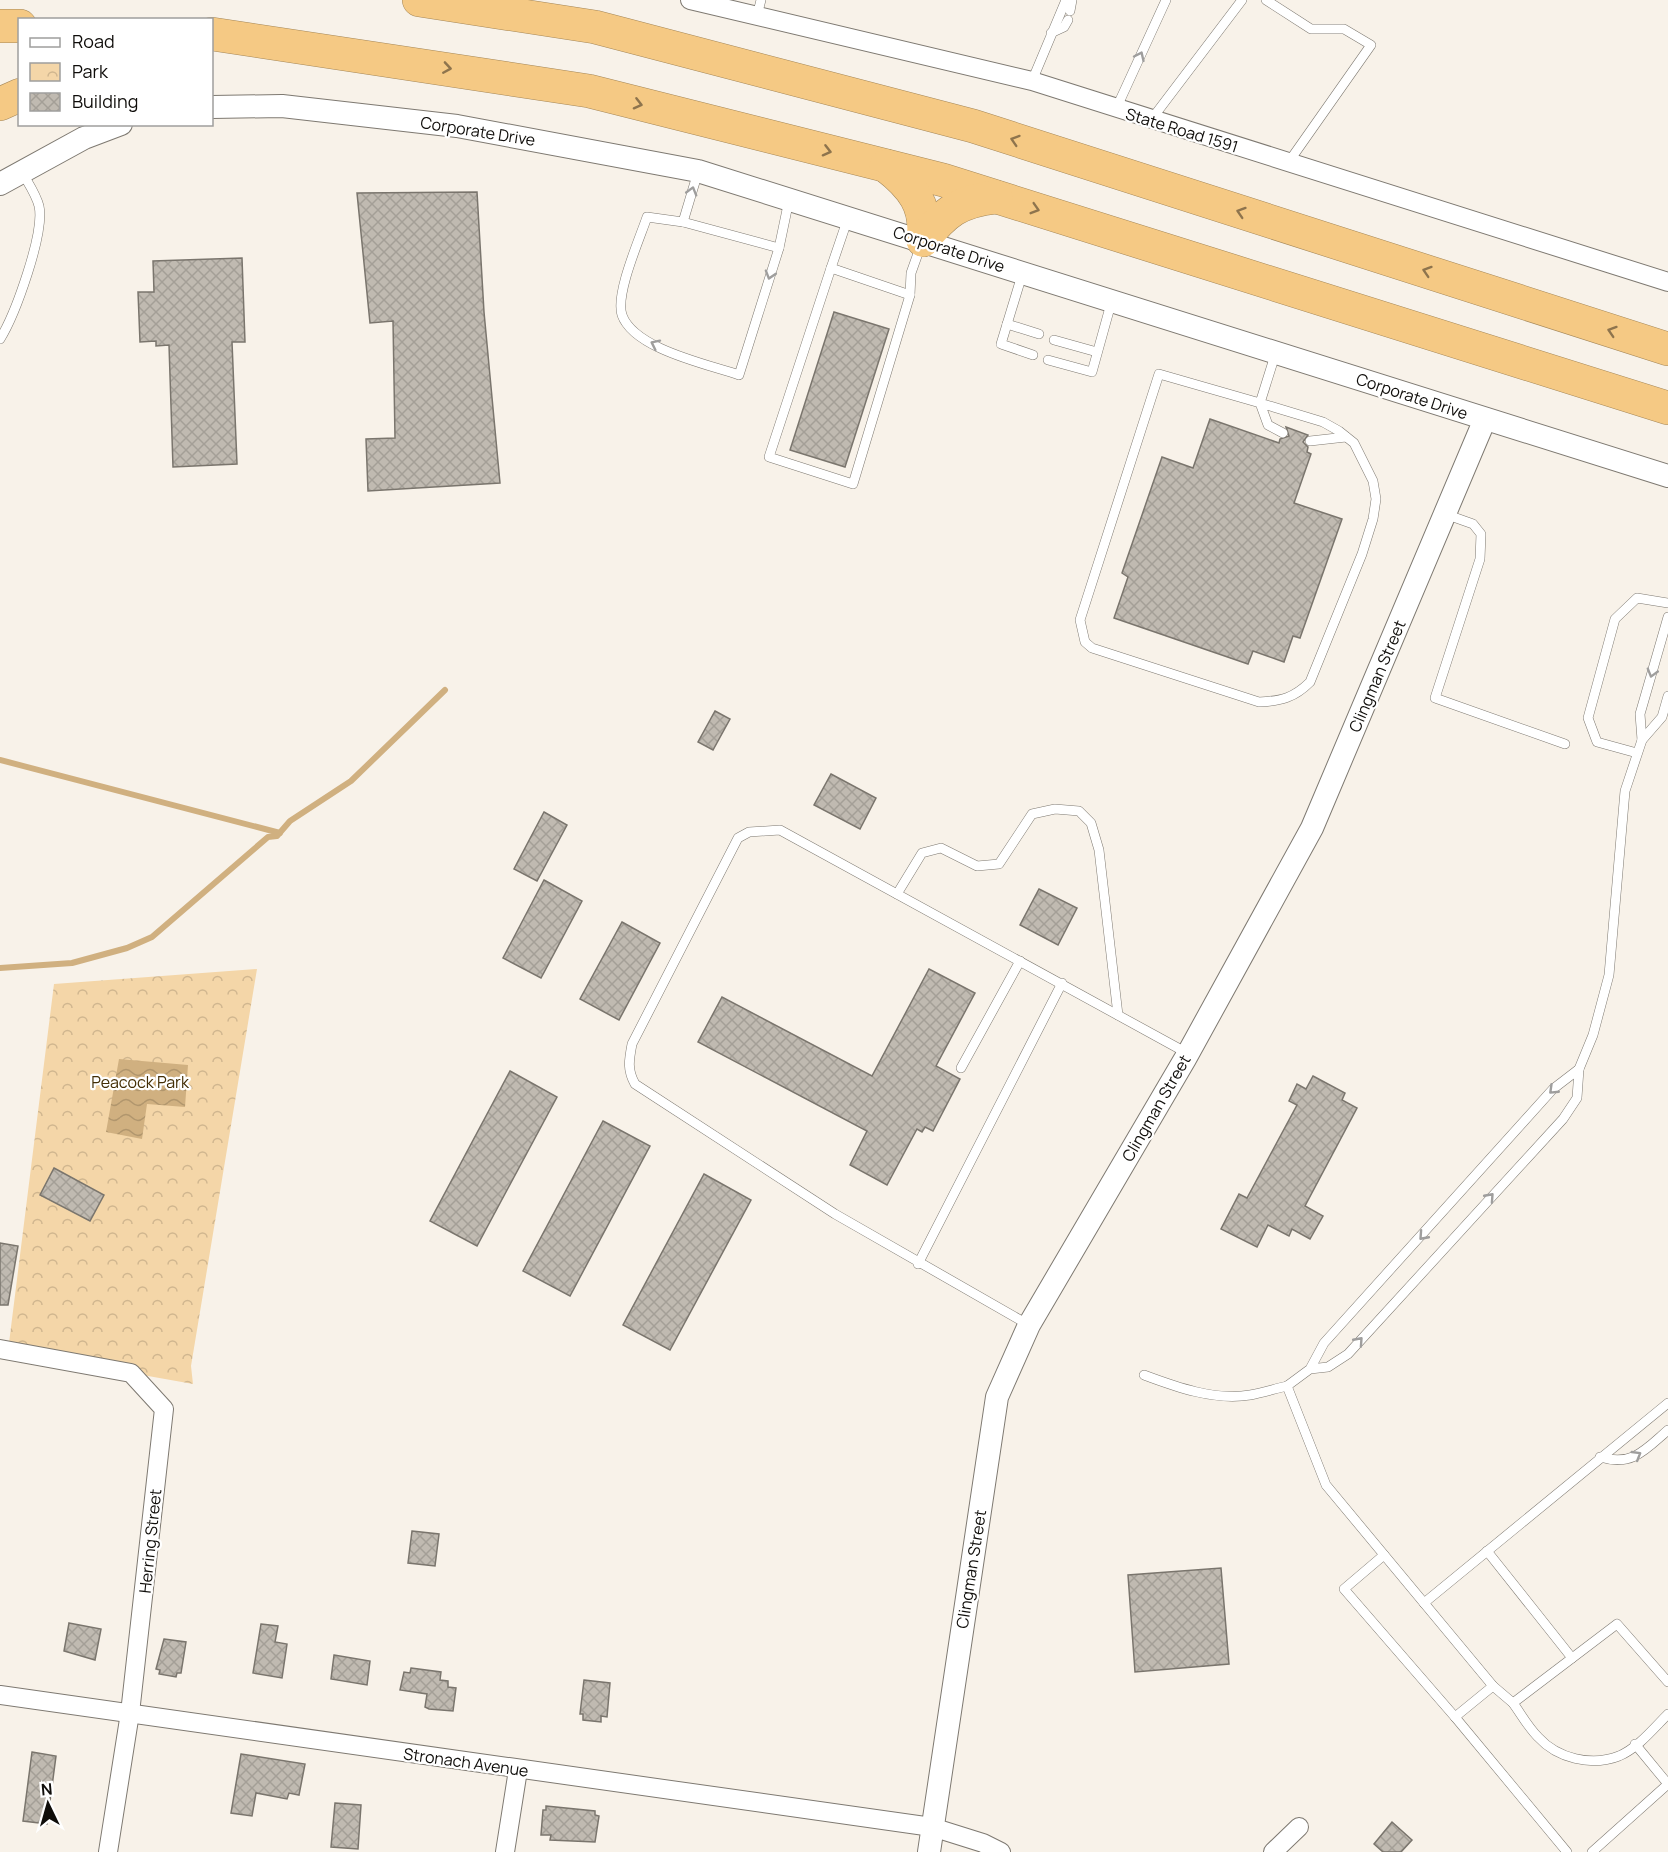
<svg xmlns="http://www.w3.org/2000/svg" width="1668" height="1852" font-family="Manrope,sans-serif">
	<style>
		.park { fill: url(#park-crowns) }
		.water { fill: url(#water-waves) }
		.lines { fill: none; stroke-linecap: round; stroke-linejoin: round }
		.stream { stroke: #d0b080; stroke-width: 6 }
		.building { fill: url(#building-cross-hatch); stroke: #7a756d; stroke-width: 1.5 }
		.service-casing { stroke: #7e7971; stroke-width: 10 }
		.minor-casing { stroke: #7e7971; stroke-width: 20 }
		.tertiary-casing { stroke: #7e7971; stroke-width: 24 }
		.motorway-casing { stroke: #a48759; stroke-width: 34 }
		.service { stroke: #fff; stroke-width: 9 }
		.minor { stroke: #fff; stroke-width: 18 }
		.tertiary { stroke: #fff; stroke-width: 22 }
		.motorway { stroke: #f5c984; stroke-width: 33 }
		.oneway { stroke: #9f9e9d }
		.oneway2 { stroke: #8e744d }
		.labels { text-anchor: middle; stroke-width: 4.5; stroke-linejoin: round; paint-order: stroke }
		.street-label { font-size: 16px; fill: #0f0d0a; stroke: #fff }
		.park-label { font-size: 16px; fill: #432e05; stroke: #fff }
	</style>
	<defs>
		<pattern id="park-crowns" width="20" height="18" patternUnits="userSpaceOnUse" patternTransform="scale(1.5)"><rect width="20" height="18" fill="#f4d6a8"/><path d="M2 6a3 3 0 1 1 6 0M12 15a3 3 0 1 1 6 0" fill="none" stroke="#d0b68f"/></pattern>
		<pattern id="water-waves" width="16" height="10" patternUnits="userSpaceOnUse" patternTransform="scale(1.5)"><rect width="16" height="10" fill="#d0b080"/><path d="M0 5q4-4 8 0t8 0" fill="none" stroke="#b1966d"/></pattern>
		<pattern id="building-cross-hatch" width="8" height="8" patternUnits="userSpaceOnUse" patternTransform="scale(1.5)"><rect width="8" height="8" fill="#c0bab1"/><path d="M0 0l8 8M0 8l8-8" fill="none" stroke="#a49f97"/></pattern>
	</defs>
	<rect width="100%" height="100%" fill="#f8f2e9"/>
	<path class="park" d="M257 969 191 1366 193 1384 8 1351 54 984Z"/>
	<path class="water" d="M119 1059 188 1065 185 1107 147 1104 142 1139 106 1132Z"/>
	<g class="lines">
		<g class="stream">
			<path d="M0 760 280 833"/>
			<path d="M0 968 72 963 127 948 152 937 268 837 277 836 290 821 351 781 445 690"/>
		</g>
	</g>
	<g class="building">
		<path d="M477 192 484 312 500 483 368 491 366 439 395 438 393 321 370 323 357 193Z"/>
		<path d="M242 258 245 342H232L237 464 173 467 169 345 156 346V341L140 342 138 292H154L153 261Z"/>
		<path d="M834 312 889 329 845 467 790 450Z"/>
		<path d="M1210 419 1279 443 1280 439 1289 436 1286 427 1308 435 1303 442 1308 447 1307 452 1311 454 1294 503 1342 519 1300 638 1293 636 1284 662 1253 651 1248 664 1114 618 1128 577 1122 573 1162 457 1193 468Z"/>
		<path d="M715 711 730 719 713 750 698 742Z"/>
		<path d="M831 774 876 798 860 829 814 805Z"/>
		<path d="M544 812 567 825 537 881 514 869Z"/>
		<path d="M544 880 582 901 541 978 503 958Z"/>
		<path d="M1039 889 1077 908 1058 945 1020 925Z"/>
		<path d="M622 922 660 943 619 1020 580 999Z"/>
		<path d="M929 969 975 993 936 1066 960 1079 933 1131 925 1127 922 1132 917 1129 887 1185 850 1165 867 1131 698 1042 722 997 872 1076Z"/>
		<path d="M510 1071 557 1097 477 1246 430 1221Z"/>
		<path d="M1313 1076 1345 1093 1342 1100 1357 1108 1305 1206 1323 1216 1310 1239 1292 1229 1289 1236 1268 1225 1257 1247 1221 1229 1239 1194 1247 1198 1297 1105 1289 1101 1297 1084 1306 1089Z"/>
		<path d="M603 1121 650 1146 570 1296 523 1271Z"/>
		<path d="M54 1168 104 1195 90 1221 40 1195Z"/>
		<path d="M704 1174 751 1200 670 1350 623 1325Z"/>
		<path d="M0 1243 18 1246 8 1305H0Z"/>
		<path d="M412 1531 439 1534 435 1566 408 1563Z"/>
		<path d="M1221 1568 1229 1664 1135 1672 1128 1575Z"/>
		<path d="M69 1623 101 1629 95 1660 64 1651Z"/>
		<path d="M261 1624 278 1626 275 1642 287 1644 282 1678 253 1673Z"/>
		<path d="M164 1639 186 1642 181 1673H177L176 1677 159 1674 160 1670 156 1669Z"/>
		<path d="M334 1655 370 1661 367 1685 331 1679Z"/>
		<path d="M411 1668 441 1672 440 1680 448 1681V1687L456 1688 453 1711 429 1709 425 1707 427 1694 400 1690 404 1672 410 1673Z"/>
		<path d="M584 1680 610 1683 607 1717 601 1716V1722L583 1720V1714H580Z"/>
		<path d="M32 1752 56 1756 47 1824 23 1821Z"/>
		<path d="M241 1754 305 1764 299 1795 289 1793 287 1799 256 1793 252 1816 231 1813Z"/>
		<path d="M335 1803 361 1805 358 1849 331 1847Z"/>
		<path d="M546 1806 595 1811V1815L599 1816 595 1842 550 1840 551 1835H541L543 1810H546Z"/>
		<path d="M1392 1822 1412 1840 1401 1852H1383L1374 1844Z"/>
	</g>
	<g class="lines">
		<defs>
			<g id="service">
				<path d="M1266 0 1311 29H1344L1371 45 1288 163"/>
				<path d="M1070 11 1072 0"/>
				<path d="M757 16 761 0"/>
				<path d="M1051 33 1064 27 1068 20"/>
				<path d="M1032 81 1066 0"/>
				<path d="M1116 109 1166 0"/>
				<path d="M1151 120 1242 0"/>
				<path d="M698 172 683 222 647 217C640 238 615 294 622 315 634 349 707 364 739 375L779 248 789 200"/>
				<path d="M848 218 831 268 910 295 911 273 921 245"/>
				<path d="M683 222 779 248"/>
				<path d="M831 268 769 457 853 484 910 295"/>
				<path d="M1022 275 1001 344 1033 355"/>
				<path d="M1007 324 1039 334"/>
				<path d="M0 339C15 315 45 233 39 206 36 194 28 183 22 172"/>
				<path d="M1054 340 1097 352"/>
				<path d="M1276 352 1260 403 1323 422 1339 431 1354 443 1373 481 1376 499 1373 519 1362 554 1310 682C1294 698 1281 701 1259 702L1092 648 1085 642 1080 620 1159 374 1260 403 1268 425 1283 433"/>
				<path d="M1048 360 1092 372 1112 300"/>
				<path d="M1310 441 1346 437"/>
				<path d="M1445 514 1473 524 1481 534 1480 559 1435 698 1565 744"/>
				<path d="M1642 740 1640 714 1668 617"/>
				<path d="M1637 753 1597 742 1588 718 1615 619 1637 598 1668 603"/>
				<path d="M897 894 922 853 941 848 977 866 999 864 1032 814 1055 809 1079 811 1091 823 1099 850 1118 1015"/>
				<path d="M961 1068 1020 961"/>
				<path d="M1579 1069 1593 1035 1609 975 1625 791 1642 740 1662 717 1668 696"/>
				<path d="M918 1264 1062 983"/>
				<path d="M1029 1325 835 1214 635 1084C627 1070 629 1060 632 1044L738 838 749 832 780 830 1187 1053"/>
				<path d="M1144 1375C1176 1387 1215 1401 1250 1395 1262 1393 1274 1389 1287 1386L1326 1485 1493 1686"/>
				<path d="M1287 1386 1310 1369 1324 1343 1553 1089 1579 1069 1577 1098 1563 1119 1348 1354 1328 1367 1310 1369"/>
				<path d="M1600 1457C1632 1467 1645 1450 1668 1430"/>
				<path d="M1487 1551 1572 1658"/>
				<path d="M1384 1555 1344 1589 1455 1717"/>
				<path d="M1424 1603 1668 1403"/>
				<path d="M1668 1682 1617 1624 1513 1703C1521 1714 1528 1727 1538 1737 1557 1758 1591 1767 1619 1756 1638 1748 1654 1728 1668 1714"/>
				<path d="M1513 1703 1493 1686 1455 1717 1567 1852"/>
				<path d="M1635 1744 1668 1784"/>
				<path d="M1592 1852 1668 1784"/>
			</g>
			<g id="minor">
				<path d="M690 0 1032 81 1668 282"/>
				<path d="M0 1349 131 1373 164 1409 130 1713 108 1852"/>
				<path d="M0 1695 932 1827 983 1843 1001 1852"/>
				<path d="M505 1852 518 1770"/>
				<path d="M1273 1852 1299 1827"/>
			</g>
			<g id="tertiary">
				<path d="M212 107 282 106 457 126 698 171 1668 476"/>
				<path d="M0 184 84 138 121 124"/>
				<path d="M929 1852 997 1397 1029 1325 1185 1059 1312 828 1485 419"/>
			</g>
			<g id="motorway">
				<path d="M419 0 595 27 973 126 1668 349"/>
				<path d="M0 26H20"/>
				<path d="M212 34 589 91 943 180 1668 408"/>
				<path d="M0 104 20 95"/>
				<path d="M886 166C912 186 928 206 923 240"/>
				<path d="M923 240C945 212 959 201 996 197"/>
			</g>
		</defs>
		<use href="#service" class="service-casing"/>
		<use href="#minor" class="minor-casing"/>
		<use href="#tertiary" class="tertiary-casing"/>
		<use href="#motorway" class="motorway-casing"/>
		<use href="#service" class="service"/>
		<use href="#minor" class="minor"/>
		<use href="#tertiary" class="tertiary"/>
		<use href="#motorway" class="motorway"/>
	</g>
	<defs><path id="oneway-chevron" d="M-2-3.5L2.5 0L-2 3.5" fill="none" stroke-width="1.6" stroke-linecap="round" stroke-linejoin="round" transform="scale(1.5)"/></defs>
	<g class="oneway">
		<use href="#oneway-chevron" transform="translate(1140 56) rotate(-65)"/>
		<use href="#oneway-chevron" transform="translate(692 191) rotate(-74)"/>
		<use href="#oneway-chevron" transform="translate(770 275) rotate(107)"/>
		<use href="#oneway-chevron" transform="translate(655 344) rotate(-154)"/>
		<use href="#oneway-chevron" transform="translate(1652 673) rotate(106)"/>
		<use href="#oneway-chevron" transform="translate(1553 1090) rotate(136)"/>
		<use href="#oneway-chevron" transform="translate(1490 1197) rotate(-48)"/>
		<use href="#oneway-chevron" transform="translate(1423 1236) rotate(132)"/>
		<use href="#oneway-chevron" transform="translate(1359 1341) rotate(-48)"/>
		<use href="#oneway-chevron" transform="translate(1637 1455) rotate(-31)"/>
	</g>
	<g class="oneway2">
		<use href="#oneway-chevron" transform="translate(447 68) rotate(9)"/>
		<use href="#oneway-chevron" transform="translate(638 104) rotate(14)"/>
		<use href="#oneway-chevron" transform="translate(1015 140) rotate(-162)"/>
		<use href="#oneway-chevron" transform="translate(827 151) rotate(14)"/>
		<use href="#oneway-chevron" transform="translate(1035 209) rotate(17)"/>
		<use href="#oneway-chevron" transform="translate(1241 212) rotate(-162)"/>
		<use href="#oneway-chevron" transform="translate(1427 271) rotate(-162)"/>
		<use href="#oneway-chevron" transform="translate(1612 331) rotate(-162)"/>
	</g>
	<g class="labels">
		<g class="street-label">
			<text transform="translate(1182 130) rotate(17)" y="6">State Road 1591</text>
			<text transform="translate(478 131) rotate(9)" y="6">Corporate Drive</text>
			<text transform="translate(949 249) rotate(18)" y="6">Corporate Drive</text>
			<text transform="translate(1412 396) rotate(18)" y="6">Corporate Drive</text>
			<text transform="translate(1377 676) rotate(-67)" y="6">Clingman Street</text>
			<text transform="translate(1156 1108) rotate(-60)" y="6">Clingman Street</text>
			<text transform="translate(150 1541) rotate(-84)" y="6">Herring Street</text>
			<text transform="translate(971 1569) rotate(-81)" y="6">Clingman Street</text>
			<text transform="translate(466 1762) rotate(8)" y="6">Stronach Avenue</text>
		</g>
		<g class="park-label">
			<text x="140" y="1088">Peacock Park</text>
		</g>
	</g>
	<rect x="18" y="18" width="195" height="108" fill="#ffffff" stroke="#9f9e9d" stroke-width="1.5"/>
	<rect x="30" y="38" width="30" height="9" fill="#ffffff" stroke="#9f9e9d" stroke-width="1.5"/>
	<text x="72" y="48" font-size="18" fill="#0f0d0a">Road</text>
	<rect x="30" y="63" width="30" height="18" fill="url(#park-crowns)" stroke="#9f9e9d" stroke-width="1.5"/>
	<text x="72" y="78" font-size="18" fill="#0f0d0a">Park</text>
	<rect x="30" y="93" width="30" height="18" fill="url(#building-cross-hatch)" stroke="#9f9e9d" stroke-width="1.5"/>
	<text x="72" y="108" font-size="18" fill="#0f0d0a">Building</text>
	<g transform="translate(48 1804) rotate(355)" stroke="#ffffff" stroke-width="4.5" paint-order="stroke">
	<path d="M0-4.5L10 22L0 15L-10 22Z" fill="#0f0d0a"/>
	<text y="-9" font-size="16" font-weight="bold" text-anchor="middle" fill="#0f0d0a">N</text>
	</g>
</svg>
